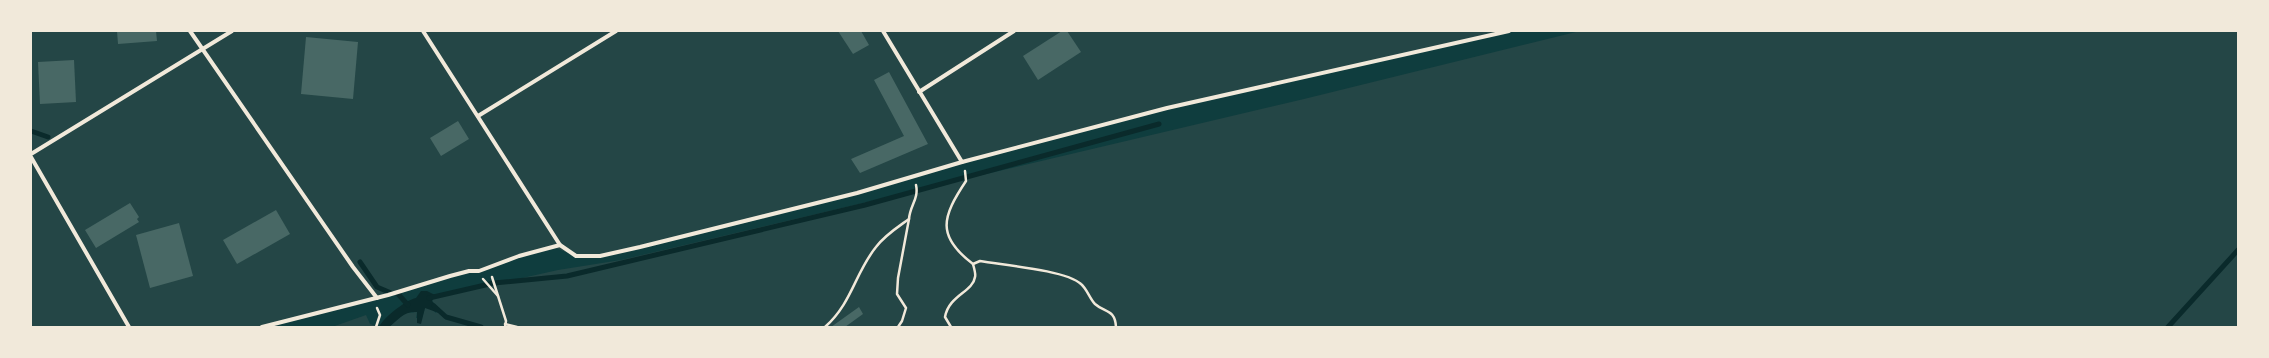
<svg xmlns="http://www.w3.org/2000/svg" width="2269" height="358" font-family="Overpass,sans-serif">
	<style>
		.green { fill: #244646 }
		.water { fill: #0a2a2b }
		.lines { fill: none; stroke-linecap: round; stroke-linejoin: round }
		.stream { stroke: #0a2a2b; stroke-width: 5 }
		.building { fill: #486865 }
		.path { stroke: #f1e9da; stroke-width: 2.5 }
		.minor { stroke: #f1e9da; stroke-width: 4 }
	</style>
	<rect width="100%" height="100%" fill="#0f3d3e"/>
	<g class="green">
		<path d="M31 31H1508L1166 108 901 180 640 247 595 256H576L553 247 494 266 262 327H31Z"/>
		<path d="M1580 31H2238V327H389L405 313 417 312 416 318H422L425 308H430L436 313 439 309 432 301 434 298 558 270 621 260 1304 99Z"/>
		<path d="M366 315 370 324 379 327H332Z"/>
	</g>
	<path class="water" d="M421 291H427L435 295 432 301 439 309V313L425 308 421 324 417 323V312C404 311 399 319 389 327H379C384 317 406 300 416 298Z"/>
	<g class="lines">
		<g class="stream">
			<path d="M31 131 48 137"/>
			<path d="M360 262 377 287 391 293"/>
			<path d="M398 294 408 305"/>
			<path d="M429 298 494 283 567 276 865 205 1159 124"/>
			<path d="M434 306 446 317 481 327"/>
			<path d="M2168 327 2238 250"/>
		</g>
	</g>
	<g class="building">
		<path d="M117 31H156L157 41 118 44Z"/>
		<path d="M838 31H861L869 45 853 54Z"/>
		<path d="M1062 31H1067L1081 52 1038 80 1023 56Z"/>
		<path d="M306 37 358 42 353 99 301 94Z"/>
		<path d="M74 60 76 102 40 104 38 62Z"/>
		<path d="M889 72 928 144 860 173 851 159 904 136 874 80Z"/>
		<path d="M458 121 469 139 441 156 430 138Z"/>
		<path d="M130 203 139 217 137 219 139 222 96 248 85 230Z"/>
		<path d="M276 210 290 234 237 264 223 240Z"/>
		<path d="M179 223 193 276 150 288 136 235Z"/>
		<path d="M859 307 863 314 845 327H831Z"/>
	</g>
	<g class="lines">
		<g class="path">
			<path d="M973 264 980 261C1002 265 1066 270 1081 284 1087 289 1090 299 1095 304 1105 313 1115 309 1116 327"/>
			<path d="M492 277 506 321 505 327"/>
			<path d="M483 279 498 296"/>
			<path d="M505 324 517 327"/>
			<path d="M376 327 380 315 377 308"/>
			<path d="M825 327C852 303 855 273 876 247 885 235 898 227 909 219 910 205 919 199 916 185"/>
			<path d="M898 327 902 321 906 308 897 294 898 278 909 219"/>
			<path d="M951 327 945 317C949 295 973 292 975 277 976 274 974 268 973 264 936 236 942 217 966 181L965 171"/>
		</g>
		<g class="minor">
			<path d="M190 31 353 267 377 298"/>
			<path d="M423 31 560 245 576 256H600L640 247 857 193 962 162 1167 108 1509 31"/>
			<path d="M883 31 962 162"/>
			<path d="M919 92 1014 31"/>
			<path d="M478 116 616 31"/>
			<path d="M31 154 232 31"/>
			<path d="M31 157 129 327"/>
			<path d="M262 327 388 295 450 276 469 271H479L519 256 560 245"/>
		</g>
	</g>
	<rect width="2269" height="358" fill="none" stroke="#f1e9da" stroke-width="64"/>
</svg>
